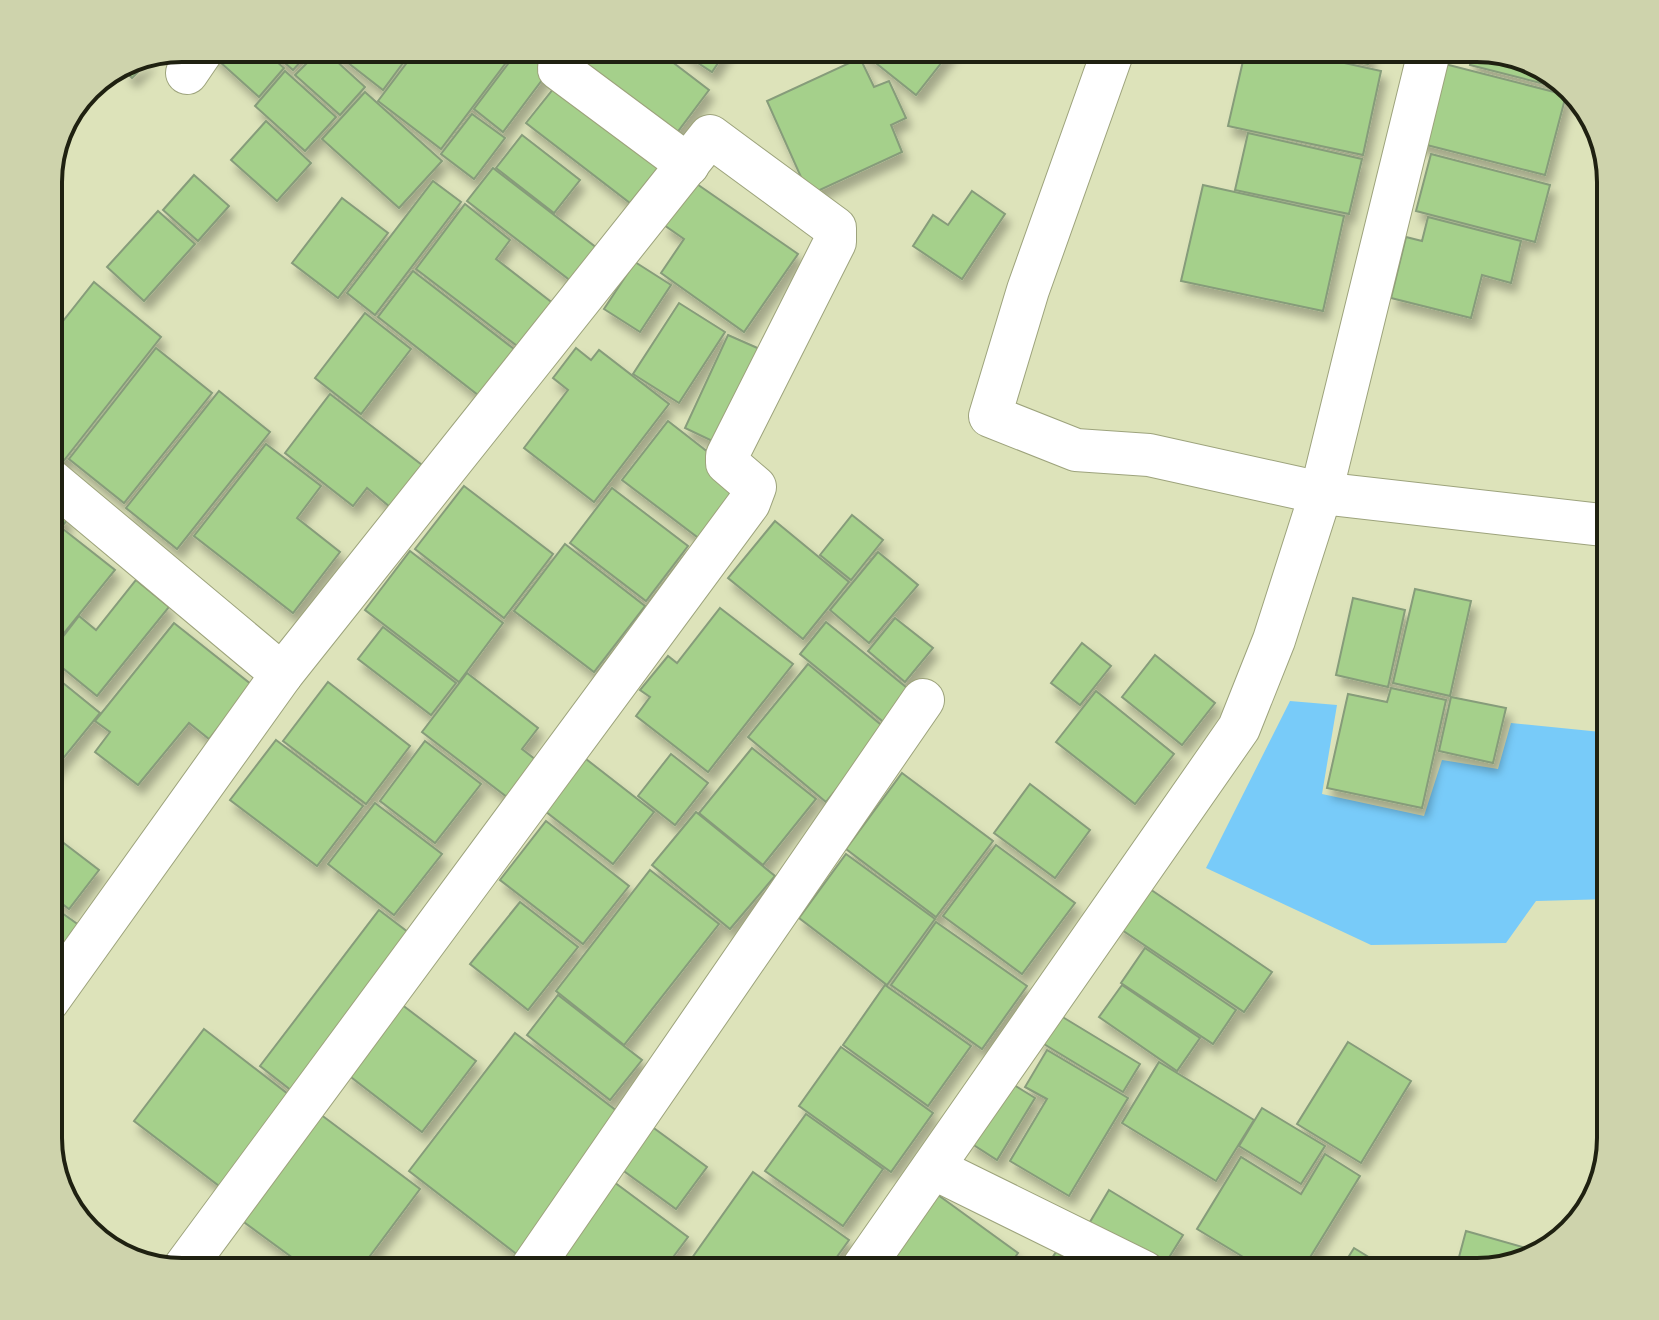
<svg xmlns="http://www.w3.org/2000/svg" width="1659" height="1320" font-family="Karla,sans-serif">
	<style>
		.water { fill: #78cbf9 }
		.building { fill: #a5d08b; stroke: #869c7a; stroke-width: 2; filter: url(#shadow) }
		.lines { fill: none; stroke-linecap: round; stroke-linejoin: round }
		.minor-casing { stroke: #9da37c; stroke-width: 44 }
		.minor { stroke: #fff; stroke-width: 42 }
		.rim { fill: none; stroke: #1f2111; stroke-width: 4 }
	</style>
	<defs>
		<filter id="shadow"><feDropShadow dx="5" dy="9" stdDeviation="4" flood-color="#0004"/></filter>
	</defs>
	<rect width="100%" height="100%" fill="#dde3ba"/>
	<path class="water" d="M1290 701 1337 705 1322 794 1424 816 1442 760 1498 769 1511 723 1611 733V899L1536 901 1506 943 1371 945 1206 868Z"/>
	<g class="building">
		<path d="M215 48H261L284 68 259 97 210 53Z"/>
		<path d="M268 48H313L293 70Z"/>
		<path d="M322 48 365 87 340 115 295 75Z"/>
		<path d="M329 48H414L383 90Z"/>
		<path d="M418 48H517L441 149 378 101Z"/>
		<path d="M520 48H526L551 68 503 132 474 109Z"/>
		<path d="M577 48H654L709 90 667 146 563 66Z"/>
		<path d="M675 48H728L712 72Z"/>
		<path d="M857 48H953L916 95Z"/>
		<path d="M1246 48H1276L1381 71 1363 155 1228 126Z"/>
		<path d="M1291 48H1371L1368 64Z"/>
		<path d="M1474 48 1565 81 1569 86 1568 90 1470 65Z"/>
		<path d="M860 58 874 87 889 81 906 118 891 125 902 152 809 195 767 101Z"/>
		<path d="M150 60 132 78 124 70Z"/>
		<path d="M1437 62 1566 95 1545 175 1415 142Z"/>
		<path d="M285 71 336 117 305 151 255 106Z"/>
		<path d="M562 78 666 158 630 203 526 123Z"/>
		<path d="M365 92 442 161 399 208 322 139Z"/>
		<path d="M472 114 505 138 474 179 441 154Z"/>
		<path d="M266 121 311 163 277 201 231 160Z"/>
		<path d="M1248 133 1362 159 1349 214 1235 190Z"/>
		<path d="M522 135 580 180 554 213 496 168Z"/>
		<path d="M1431 154 1550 185 1535 242 1416 211Z"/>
		<path d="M493 168 606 255 580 288 467 201Z"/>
		<path d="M194 175 229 206 198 241 163 210Z"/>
		<path d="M433 181 461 202 375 315 347 293Z"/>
		<path d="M694 182 798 254 744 332 661 273 684 239 664 225Z"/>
		<path d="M1203 185 1344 216 1323 311 1181 281Z"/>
		<path d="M972 191 1005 214 962 279 913 246 933 215 948 225Z"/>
		<path d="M342 198 388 233 338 298 292 263Z"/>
		<path d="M465 204 510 240 496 259 559 308 525 352 416 269Z"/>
		<path d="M158 211 195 244 144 301 107 267Z"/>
		<path d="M1428 217 1521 241 1511 283 1482 275 1471 318 1391 298 1406 237 1422 241Z"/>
		<path d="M635 262 671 285 640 332 604 309Z"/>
		<path d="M413 271 523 356 487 402 378 317Z"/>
		<path d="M94 282 161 337 58 468 48 461V340Z"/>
		<path d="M679 303 725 332 679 403 633 374Z"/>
		<path d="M365 313 411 349 361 414 315 378Z"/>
		<path d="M728 335 771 354 727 448 685 428Z"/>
		<path d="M156 348 212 393 124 503 69 459Z"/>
		<path d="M576 348 591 360 599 350 669 404 594 502 524 448 568 390 553 378Z"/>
		<path d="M219 391 270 432 177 549 126 508Z"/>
		<path d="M330 394 422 465 390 507 367 488 353 506 285 453Z"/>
		<path d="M668 421 754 488 709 546 622 480Z"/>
		<path d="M266 444 321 486 297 518 340 552 293 613 194 536Z"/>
		<path d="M464 486 553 554 504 618 415 549Z"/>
		<path d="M612 488 688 546 646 601 570 543Z"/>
		<path d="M48 502 68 519 48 543Z"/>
		<path d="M852 515 883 540 851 580 820 555Z"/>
		<path d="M775 521 849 582 803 639 728 578Z"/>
		<path d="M63 529 115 570 48 653V548Z"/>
		<path d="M565 544 645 606 594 672 514 611Z"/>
		<path d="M410 551 503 623 459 682 365 610Z"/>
		<path d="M878 552 918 585 869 643 830 610Z"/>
		<path d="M136 580 169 607 97 696 48 656 79 616 96 630Z"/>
		<path d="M1415 589 1471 601 1450 696 1393 683Z"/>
		<path d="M1353 598 1405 610 1388 687 1336 675Z"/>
		<path d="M720 608 793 664 708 772 636 716 650 697 640 690 668 656 677 663Z"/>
		<path d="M895 618 933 648 905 682 868 651Z"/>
		<path d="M826 622 912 692 886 724 800 654Z"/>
		<path d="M174 623 252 685 209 739 189 723 138 785 95 752 110 732 95 721Z"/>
		<path d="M383 627 456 683 431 715 358 659Z"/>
		<path d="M1082 643 1111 666 1080 705 1051 683Z"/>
		<path d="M1155 655 1215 703 1182 745 1122 697Z"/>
		<path d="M808 664 886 729 826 802 748 737Z"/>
		<path d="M467 673 538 728 522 749 549 770 520 807 422 732Z"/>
		<path d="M52 674 100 713 48 777V679Z"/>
		<path d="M328 682 410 746 366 804 283 741Z"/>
		<path d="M1391 688 1446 700 1422 808 1327 788 1348 694 1387 702Z"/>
		<path d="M1096 691 1174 754 1135 804 1056 742Z"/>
		<path d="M1451 697 1506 708 1493 763 1439 751Z"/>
		<path d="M276 740 363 806 317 866 230 800Z"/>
		<path d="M425 741 481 784 435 843 380 801Z"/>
		<path d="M752 748 816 799 763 865 699 813Z"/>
		<path d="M671 754 708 783 675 825 638 796Z"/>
		<path d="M586 759 654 812 613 864 545 811Z"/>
		<path d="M902 773 993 841 936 917 846 849Z"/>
		<path d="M1030 784 1090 830 1055 878 994 833Z"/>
		<path d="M375 803 442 854 394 915 328 864Z"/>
		<path d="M696 812 775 876 730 929 652 865Z"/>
		<path d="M546 821 629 886 583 944 500 880Z"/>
		<path d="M48 831 99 870 69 909 48 893Z"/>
		<path d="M996 845 1075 903 1022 974 943 916Z"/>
		<path d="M846 854 935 919 887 985 799 918Z"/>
		<path d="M650 870 719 924 624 1045 556 991Z"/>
		<path d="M1144 885 1272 972 1244 1012 1116 926Z"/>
		<path d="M520 902 578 947 528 1010 470 964Z"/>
		<path d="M48 903 83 928 48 976Z"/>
		<path d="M379 910 421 942 301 1098 260 1066Z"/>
		<path d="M936 922 1027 986 982 1049 891 985Z"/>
		<path d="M1145 948 1236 1010 1213 1044 1121 983Z"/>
		<path d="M885 985 971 1046 928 1106 843 1045Z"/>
		<path d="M1122 985 1200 1038 1177 1071 1099 1017Z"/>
		<path d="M558 995 642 1060 610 1100 527 1035Z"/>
		<path d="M401 1004 476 1061 422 1132 347 1074Z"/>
		<path d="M1056 1013 1140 1064 1123 1092 1039 1041Z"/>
		<path d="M204 1029 297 1101 227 1192 134 1121Z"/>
		<path d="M515 1033 626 1118 519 1256 409 1171Z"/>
		<path d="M1348 1042 1411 1081 1361 1163 1297 1124Z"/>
		<path d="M841 1047 933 1113 891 1172 799 1106Z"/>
		<path d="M1047 1050 1128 1098 1069 1196 1010 1161 1047 1099 1025 1087Z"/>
		<path d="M1159 1062 1254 1120 1216 1181 1122 1123Z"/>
		<path d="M1006 1080 1035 1098 997 1160 969 1142Z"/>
		<path d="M1262 1108 1325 1146 1301 1184 1239 1146Z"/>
		<path d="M320 1114 420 1189 358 1272H312L241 1220Z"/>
		<path d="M806 1114 883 1169 843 1226 765 1171Z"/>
		<path d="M651 1126 707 1167 676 1209 621 1169Z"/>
		<path d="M1325 1154 1360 1176 1301 1272H1268L1197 1229 1241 1157 1301 1194Z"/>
		<path d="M753 1172 849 1240 826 1272H682Z"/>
		<path d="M614 1182 688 1237 662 1272H548Z"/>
		<path d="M927 1187 1018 1253 1005 1272H865Z"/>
		<path d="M1109 1190 1183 1235 1160 1272 1087 1227Z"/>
		<path d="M1466 1231 1544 1253 1536 1258 1477 1272H1455Z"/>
		<path d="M1354 1248 1393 1272H1339Z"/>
		<path d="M1056 1252 1087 1272H1043Z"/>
	</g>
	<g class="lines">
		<defs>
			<g id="minor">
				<path d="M561 48 559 69 688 165"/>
				<path d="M1114 48 1028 290 990 416 1076 450 1149 455 1321 493 1611 526"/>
				<path d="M187 73 204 48"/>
				<path d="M48 478 282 674"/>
				<path d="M48 1001 282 674 710 136 835 228V242L727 456V463L755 487 749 503 181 1272"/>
				<path d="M933 1168 1144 1272"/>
				<path d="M529 1272 923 700"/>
				<path d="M860 1272 1239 728 1274 640 1321 493 1430 48"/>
			</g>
		</defs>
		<use href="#minor" class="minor-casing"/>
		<use href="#minor" class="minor"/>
	</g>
	<path d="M0 0H1659V1320H0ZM182 62H1477A120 120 0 0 1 1597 182V1138A120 120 0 0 1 1477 1258H182A120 120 0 0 1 62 1138V182A120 120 0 0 1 182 62Z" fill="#ced3ac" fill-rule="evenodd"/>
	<path class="rim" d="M182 62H1477A120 120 0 0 1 1597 182V1138A120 120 0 0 1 1477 1258H182A120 120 0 0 1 62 1138V182A120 120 0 0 1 182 62Z"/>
</svg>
